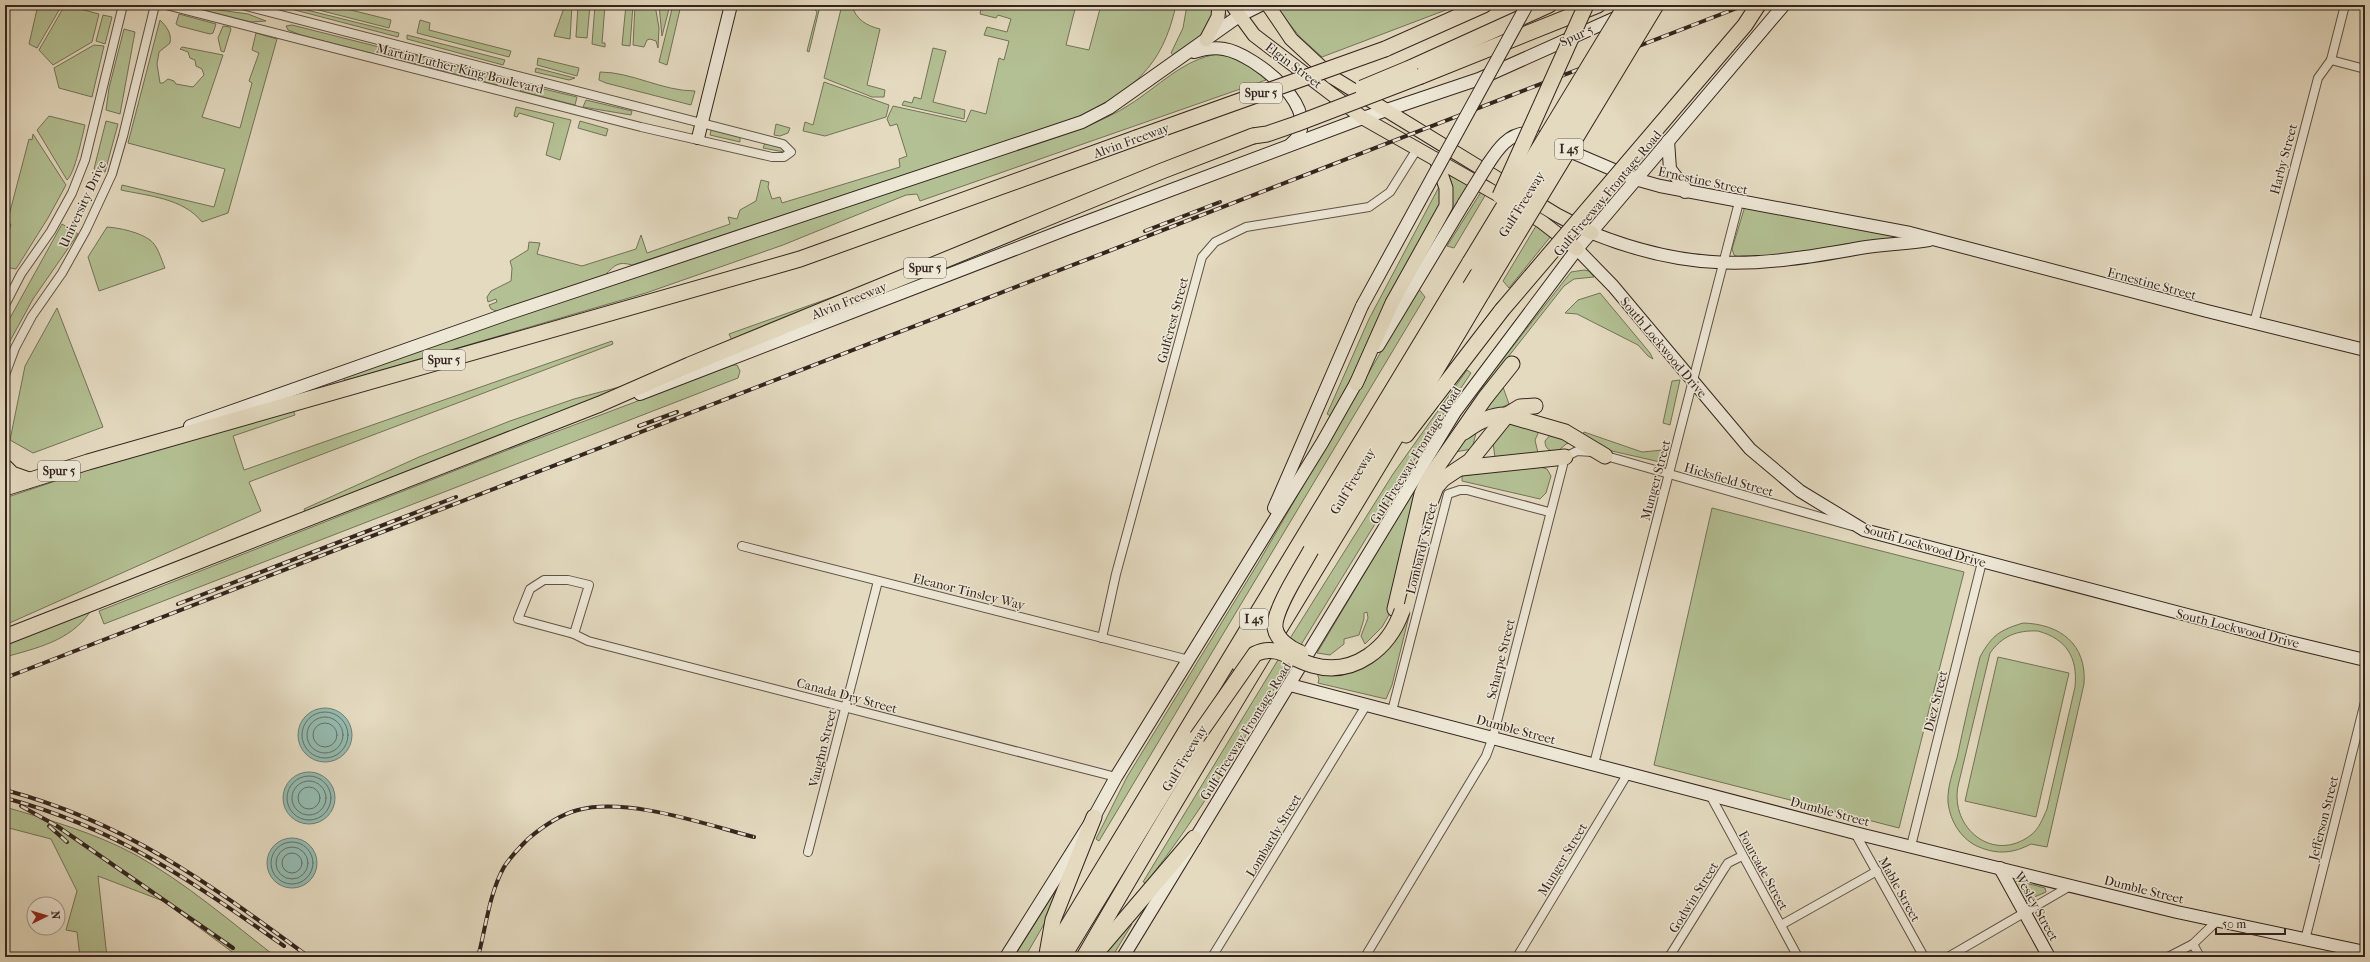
<svg xmlns="http://www.w3.org/2000/svg" width="2370" height="962" font-family="'IM FELL French Canon',serif">
	<style>
		.green { fill: #b3c093; stroke: #747258; fill-rule: evenodd }
		.water { fill: #95bbb0; stroke: #6e7f76 }
		.lines { fill: none; stroke-linecap: round; stroke-linejoin: round }
		.shore { stroke: #647067; stroke-width: 1 }
		.street-casing { stroke: #605246; stroke-width: 10 }
		.secondary-casing { stroke: #34251e; stroke-width: 14 }
		.primary-casing { stroke: #34251e; stroke-width: 15 }
		.highway-casing { stroke: #34251e; stroke-width: 17 }
		.street { stroke: #ede7d6; stroke-width: 8 }
		.secondary { stroke: #ede7d6; stroke-width: 12 }
		.primary { stroke: #e4dac0; stroke-width: 13 }
		.highway { stroke: #e4dac0; stroke-width: 15 }
		.rail-casing { stroke: #34251e; stroke-width: 4 }
		.rail { stroke: #ede7d6; stroke-width: 2.5; stroke-dasharray: 8; stroke-linecap: butt }
		.secondary-bridge-casing { stroke: #34251e; stroke-width: 14; stroke-linecap: butt }
		.highway-bridge-casing { stroke: #34251e; stroke-width: 17; stroke-linecap: butt }
		.secondary-bridge { stroke: #ede7d6; stroke-width: 12 }
		.highway-bridge { stroke: #e4dac0; stroke-width: 15 }
		.labels { text-anchor: middle; stroke-width: 3; stroke-linejoin: round; paint-order: stroke }
		.shield { fill: #ede7d6; stroke: #6c5f55; stroke-width: 1 }
		.shield-label { font-size: 12px; font-weight: bold; fill: #34251e }
		.street-label { font-size: 13px; fill: #34251e; stroke: #ede7d6 }
	</style>
	<rect width="100%" height="100%" fill="#e4dac0"/>
	<filter id="stains"><feTurbulence type="fractalNoise" baseFrequency=".005" numOctaves="4"/><feColorMatrix values="0 0 0 0 .2 0 0 0 0 .09 0 0 0 0 .02 0 0 0 .5 -.17"/></filter>
	<radialGradient id="worn" r=".72"><stop offset=".6" stop-color="#630" stop-opacity="0"/><stop offset="1" stop-color="#630" stop-opacity=".3"/></radialGradient>
	<g class="green">
		<path d="M38 5H62L37 48 29 44Z"/>
		<path d="M65 5 99 14 92 42 53 65 39 50Z"/>
		<path d="M183 5 248 14 266 21 251 22Z"/>
		<path d="M287 5 399 33 398 37 291 9Z"/>
		<path d="M299 5H331L391 20 389 28Z"/>
		<path d="M565 5H572L570 39 554 36Z"/>
		<path d="M578 5H590L587 38 576 37Z"/>
		<path d="M595 5H605L602 43H605V47L592 44Z"/>
		<path d="M626 5H633L630 46 622 45Z"/>
		<path d="M635 5H655L659 28 658 48 656 41 650 39 647 40 644 47 633 45Z"/>
		<path d="M659 5H670L662 36Z"/>
		<path d="M673 5H681L667 65 659 62Z"/>
		<path d="M817 5 820 6 809 52 807 51 817 12 814 9Z"/>
		<path d="M842 5H852C855 19 867 26 880 29L867 85 885 90 884 97H872L824 78Z"/>
		<path d="M982 5H1076L1066 45 1089 50 1101 5H1176C1162 69 1132 90 1076 118L632 265C618 261 615 265 605 275L499 312 491 309 489 305 497 302 496 299 488 302 487 297 491 291 511 281 512 268 510 261 528 250 529 242 540 243 537 254 582 266 636 249 641 235 647 253 730 224 728 217 737 219 740 210 756 201 761 180 769 182 768 187 772 199 780 197 782 203 900 167 899 159 907 156 897 124 890 126 887 119 893 106 966 122 971 110 986 114 999 58 1004 60 1009 41 984 35 987 27 1007 32 1011 19 998 15 996 18 980 14Z"/>
		<path d="M1187 5H1226L1223 9 1227 17 1174 56 1171 53 1183 28Z"/>
		<path d="M1277 5H1459L1322 57 1300 37 1275 6Z"/>
		<path d="M179 14 216 24 213 33 210 34 179 26 176 24Z"/>
		<path d="M103 15 112 17 105 44 96 41Z"/>
		<path d="M160 20C166 26 172 33 170 43L159 52 157 64 160 83H163L168 79 174 81 176 84 193 87 204 75 202 69 196 66 195 60 190 58 188 52 180 49 182 47 223 55 202 117 240 128 252 83 249 81 259 53 252 50 256 33 277 39 228 213 202 222C183 198 148 196 121 190L122 185 214 207 225 169 128 143Z"/>
		<path d="M420 20 430 23 429 30 511 51 509 57 417 33Z"/>
		<path d="M292 25 395 51 393 59 301 35 288 30 286 26Z"/>
		<path d="M223 26 230 27 231 29 224 52 221 51 218 38Z"/>
		<path d="M124 29 135 32 120 114 106 110 109 88Z"/>
		<path d="M407 35 505 60 503 65 407 39Z"/>
		<path d="M94 45 104 46 92 97 59 88 54 68Z"/>
		<path d="M933 48 946 51 933 102 965 110 964 119 902 105 904 101 912 103 914 97 921 99Z"/>
		<path d="M403 52 499 77 497 85 401 60Z"/>
		<path d="M1217 54C1238 57 1250 66 1266 80L920 201 917 194 906 195 783 245 646 293 345 381 343 377 523 314 1090 125C1103 119 1117 113 1129 105 1158 87 1182 60 1217 54Z"/>
		<path d="M538 58 579 68 577 76 537 65Z"/>
		<path d="M536 68 575 78 569 80 535 72Z"/>
		<path d="M600 72C632 72 662 91 695 91L691 105 606 83 599 80Z"/>
		<path d="M824 82 889 105 886 117 825 136 803 131 805 122 813 125Z"/>
		<path d="M523 84 577 97 575 105 520 91Z"/>
		<path d="M586 100 632 111 631 115 583 107Z"/>
		<path d="M516 107 571 120 560 160 546 155 554 123 519 113 517 117 514 116Z"/>
		<path d="M49 116 85 125C82 137 75 173 67 180L37 130Z"/>
		<path d="M106 121 118 124 105 172 94 169Z"/>
		<path d="M580 121 608 129 606 136 578 128Z"/>
		<path d="M776 124 790 128 788 133 780 136 774 135Z"/>
		<path d="M711 130 740 137V142L710 135Z"/>
		<path d="M33 134 66 185 48 218 16 269 5 267V233L6 230 9 231 11 224 7 223 29 139 32 140Z"/>
		<path d="M765 143 782 148 784 152 763 148Z"/>
		<path d="M1447 174 1468 185 1449 215 1452 202Z"/>
		<path d="M1440 185 1441 204 1373 329 1353 375 1331 416 1327 414 1369 319Z"/>
		<path d="M1481 192 1486 194 1454 248 1447 246Z"/>
		<path d="M1745 206 1907 238 1845 244 1800 254 1741 258 1734 255 1732 249Z"/>
		<path d="M62 224 78 234 33 299 5 350V327Z"/>
		<path d="M1032 226 1035 232 915 280 306 516 304 509 419 457 510 421 574 399 638 382 735 347 729 334Z"/>
		<path d="M1536 226 1551 236 1509 288 1503 281Z"/>
		<path d="M107 227C120 228 139 232 150 240 158 246 161 259 165 268L99 291 88 257Z"/>
		<path d="M1584 270 1589 271 1594 277 1574 279 1564 286 1497 371 1431 466 1390 613 1382 627 1365 644 1361 636 1368 618 1367 612 1364 613V619L1359 635 1344 639V644L1330 655 1317 653 1428 467 1492 373 1571 272Z"/>
		<path d="M1418 288 1425 297 1099 841 1096 839 1127 777 1260 560Z"/>
		<path d="M1600 293 1650 353 1653 359 1648 356 1638 345 1577 314 1565 313 1578 300Z"/>
		<path d="M57 308 103 427 33 453 10 440 25 366Z"/>
		<path d="M612 341 613 344 249 482 261 511 5 625V498L112 462 293 410 295 415 233 436 244 470Z"/>
		<path d="M733 365H737L740 371 738 378 104 624 99 611 492 456Z"/>
		<path d="M1467 370 1471 373 1432 431 1299 648 1289 640 1393 474Z"/>
		<path d="M1680 380 1670 425 1663 423 1672 381Z"/>
		<path d="M1503 387 1509 404 1486 415 1485 411Z"/>
		<path d="M1515 422 1540 429 1535 440 1538 453 1495 458 1493 442 1507 424Z"/>
		<path d="M1584 432 1642 452 1663 450 1660 462 1612 451 1599 446 1582 435Z"/>
		<path d="M1476 433 1472 449 1455 452 1458 442Z"/>
		<path d="M1551 434 1573 442 1566 444 1558 451C1550 452 1545 449 1545 441Z"/>
		<path d="M1538 466 1547 469 1551 476 1546 493 1540 499 1462 481V476Z"/>
		<path d="M1712 508 1964 572 1899 828 1654 765Z"/>
		<path d="M90 612C70 641 37 648 5 657V639Z"/>
		<path d="M1407 612H1410L1392 685 1386 699 1318 683 1319 679 1316 670 1354 667Z"/>
		<path d="M2023 623C2060 624 2087 644 2084 684L2047 847 2031 844C2014 853 1998 855 1979 847 1962 840 1950 822 1948 802 1947 788 1953 771 1957 758 1964 724 1972 690 1980 657 1992 635 2000 630 2023 623ZM2038 631C2067 639 2078 658 2075 687L2047 809C2043 818 2039 829 2031 835 1993 864 1950 828 1958 786L1990 653C2002 636 2017 630 2038 631Z"/>
		<path d="M1281 655 1291 661C1245 737 1201 813 1146 883L1143 882Z"/>
		<path d="M1998 657 2069 673 2036 817 1965 801Z"/>
		<path d="M5 807C50 820 95 833 136 855 186 883 231 922 276 957H239L163 901 98 876 107 957H80L77 932 66 930 77 891 51 839 5 827Z"/>
		<path d="M1069 869 1054 907 1025 957H1014Z"/>
		<path d="M2018 881 2045 888 2046 892 2025 901 2015 884V882Z"/>
		<path d="M1129 921 1132 924 1112 957H1103Z"/>
	</g>
	<g class="water">
		<circle cx="325" cy="735" r="27"/>
		<circle cx="309" cy="798" r="26"/>
		<circle cx="292" cy="863" r="25"/>
	</g>
	<g class="lines">
		<g class="shore">
			<circle cx="325" cy="735" r="23"/>
			<circle cx="325" cy="735" r="18"/>
			<circle cx="325" cy="735" r="12"/>
			<circle cx="309" cy="798" r="22"/>
			<circle cx="309" cy="798" r="17"/>
			<circle cx="309" cy="798" r="11"/>
			<circle cx="292" cy="863" r="21"/>
			<circle cx="292" cy="863" r="16"/>
			<circle cx="292" cy="863" r="10"/>
		</g>
		<defs>
			<g id="street">
				<path d="M166 5 641 127 772 157H784L791 152 783 144 242 5"/>
				<path d="M2331 60 2365 69"/>
				<path d="M5 305 21 274 51 231 72 193 85 160 123 5"/>
				<path d="M2254 323 2318 78 2331 60 2345 5"/>
				<path d="M5 375 15 348 32 316 62 273 86 230 112 174 123 136 155 5"/>
				<path d="M742 546 1189 660"/>
				<path d="M544 580H568L589 585 574 634 518 619 530 589Z"/>
				<path d="M574 634 588 641 1116 777"/>
				<path d="M1102 638 1116 574 1202 257 1215 242 1246 227 1369 207 1390 192 1417 149"/>
				<path d="M1392 711 1448 494 1460 490H1467L1549 512"/>
				<path d="M1594 764 1739 202"/>
				<path d="M1709 793 1798 957"/>
				<path d="M1855 833 1924 957"/>
				<path d="M1911 846 1982 562"/>
				<path d="M808 852 878 581"/>
				<path d="M1781 925 1877 871"/>
				<path d="M2305 940 2365 702"/>
				<path d="M2193 944 2200 957"/>
				<path d="M1212 957 1367 704"/>
				<path d="M1365 957 1486 756 1493 737 1565 457 1577 451 1592 452 1852 526"/>
				<path d="M1517 957 1628 773"/>
				<path d="M1669 957 1724 869 1728 863 1742 856"/>
				<path d="M1948 957 2072 885"/>
				<path d="M2168 957 2193 944 2217 921"/>
			</g>
			<g id="secondary">
				<path d="M1194 52C1204 49 1213 47 1224 49 1255 54 1329 113 1291 144"/>
				<path d="M698 138 731 5"/>
				<path d="M1668 141 1670 169 1685 188V192"/>
				<path d="M1488 164C1498 149 1508 134 1527 133L1635 179 1660 186 1910 233 2207 311 2365 350"/>
				<path d="M1592 233C1692 273 1756 267 1860 248 1882 244 1906 244 1929 240"/>
				<path d="M1577 249 1613 286 1750 449 1800 491 1864 530 2290 642 2365 660"/>
				<path d="M1378 346 1464 203"/>
				<path d="M640 394 1067 229 1363 118 1479 79 1622 15"/>
				<path d="M190 426 507 314 1082 122 1109 108 1239 16 1261 5"/>
				<path d="M1274 508 1362 306"/>
				<path d="M1290 685 1855 833 2177 912 2365 952"/>
				<path d="M2000 868 2049 957"/>
				<path d="M1006 957 1094 817 1116 777 1322 443 1360 376"/>
				<path d="M1123 957 1455 412 1577 249 1783 6"/>
			</g>
			<g id="primary">
				<path d="M1232 5 1254 35 1363 118 1502 197 1542 222 1577 249"/>
				<path d="M1268 5 1291 39 1332 77 1557 215 1592 233"/>
				<path d="M1206 40 1218 17 1219 5"/>
				<path d="M1356 384 1392 303 1446 206V188L1436 159"/>
			</g>
			<g id="highway">
				<path d="M1385 49 1484 5"/>
				<path d="M1410 68 1549 5"/>
				<path d="M1421 76 1598 5"/>
				<path d="M1464 432C1476 423 1491 414 1507 415L1565 432 1605 456"/>
				<path d="M1406 435 1502 310"/>
				<path d="M5 467 12 474 29 480"/>
				<path d="M1461 468 1565 457"/>
				<path d="M5 488 88 462 800 259 1136 138"/>
				<path d="M1429 505 1436 487 1443 479 1470 461 1507 415 1520 407 1535 406"/>
				<path d="M1305 560 1470 287"/>
				<path d="M1395 609 1422 494 1428 480 1485 398 1512 364"/>
				<path d="M5 637 600 404 689 365 1162 171 1253 136"/>
				<path d="M1240 666 1278 603"/>
				<path d="M1047 954 1053 920 1094 817"/>
				<path d="M1089 955 1102 946 1194 838"/>
				<path d="M1049 957 1470 262"/>
				<path d="M1063 957 1204 726"/>
				<path d="M1084 957C1213 733 1351 515 1482 293"/>
			</g>
		</defs>
		<use href="#street" class="street-casing"/>
		<use href="#secondary" class="secondary-casing"/>
		<use href="#primary" class="primary-casing"/>
		<use href="#highway" class="highway-casing"/>
		<use href="#street" class="street"/>
		<use href="#secondary" class="secondary"/>
		<use href="#primary" class="primary"/>
		<use href="#highway" class="highway"/>
		<defs>
			<g id="rail">
				<path d="M1145 231 1220 202"/>
				<path d="M639 426 677 412"/>
				<path d="M178 604 456 497"/>
				<path d="M5 678 1745 5"/>
				<path d="M5 790C128 823 208 883 309 957"/>
				<path d="M5 798C115 827 193 882 284 946"/>
				<path d="M21 806 57 826 233 948"/>
				<path d="M49 826 67 842"/>
				<path d="M478 957C486 927 489 894 504 867 511 856 520 847 528 839 542 827 559 815 578 810 628 797 704 824 754 837"/>
			</g>
		</defs>
		<use href="#rail" class="rail-casing"/>
		<use href="#rail" class="rail"/>
		<defs>
			<g id="secondary-bridge">
				<path d="M1464 203 1488 164"/>
				<path d="M1362 306 1527 5"/>
			</g>
			<g id="highway-bridge">
				<path d="M1362 88 1410 68"/>
				<path d="M1253 136 1267 134 1296 124 1421 76"/>
				<path d="M1136 138 1385 49"/>
				<path d="M1500 196 1586 5"/>
				<path d="M1470 262 1626 5"/>
				<path d="M1470 287 1642 5"/>
				<path d="M1482 293 1656 5"/>
				<path d="M1502 310 1745 25 1758 5"/>
				<path d="M1301 653C1290 649 1277 640 1275 628 1273 610 1302 567 1311 550"/>
				<path d="M1197 737 1255 654C1275 643 1293 660 1312 665 1354 677 1389 648 1402 611"/>
			</g>
		</defs>
		<use href="#secondary-bridge" class="secondary-bridge-casing"/>
		<use href="#highway-bridge" class="highway-bridge-casing"/>
		<use href="#secondary-bridge" class="secondary-bridge"/>
		<use href="#highway-bridge" class="highway-bridge"/>
	</g>
	<g class="labels">
		<g class="shield">
			<rect x="1240" y="83" width="42" height="20" rx="3"/>
			<rect x="1555" y="139" width="28" height="20" rx="3"/>
			<rect x="904" y="258" width="42" height="20" rx="3"/>
			<rect x="423" y="350" width="42" height="20" rx="3"/>
			<rect x="38" y="461" width="42" height="20" rx="3"/>
			<rect x="1240" y="609" width="28" height="20" rx="3"/>
		</g>
		<g class="shield-label">
			<text x="1261" y="97">Spur 5</text>
			<text x="1569" y="153">I 45</text>
			<text x="925" y="272">Spur 5</text>
			<text x="444" y="364">Spur 5</text>
			<text x="59" y="475">Spur 5</text>
			<text x="1254" y="623">I 45</text>
		</g>
		<g class="street-label">
			<text transform="translate(1576 35) rotate(-25)" y="5">Spur 5</text>
			<text transform="translate(1294 65) rotate(37)" y="5">Elgin Street</text>
			<text transform="translate(460 68) rotate(14)" y="5">Martin Luther King Boulevard</text>
			<text transform="translate(1131 140) rotate(-20)" y="5">Alvin Freeway</text>
			<text transform="translate(2283 159) rotate(-75)" y="5">Harby Street</text>
			<text transform="translate(1703 180) rotate(12)" y="5">Ernestine Street</text>
			<text transform="translate(1607 193) rotate(-50)" y="5">Gulf Freeway Frontage Road</text>
			<text transform="translate(82 204) rotate(-65)" y="5">University Drive</text>
			<text transform="translate(1521 204) rotate(-58)" y="5">Gulf Freeway</text>
			<text transform="translate(2152 283) rotate(15)" y="5">Ernestine Street</text>
			<text transform="translate(849 300) rotate(-22)" y="5">Alvin Freeway</text>
			<text transform="translate(1172 320) rotate(-75)" y="5">Gulfcrest Street</text>
			<text transform="translate(1664 347) rotate(50)" y="5">South Lockwood Drive</text>
			<text transform="translate(1415 455) rotate(-58)" y="5">Gulf Freeway Frontage Road</text>
			<text transform="translate(1729 479) rotate(16)" y="5">Hicksfield Street</text>
			<text transform="translate(1655 480) rotate(-75)" y="5">Munger Street</text>
			<text transform="translate(1352 481) rotate(-59)" y="5">Gulf Freeway</text>
			<text transform="translate(1925 545) rotate(16)" y="5">South Lockwood Drive</text>
			<text transform="translate(1421 548) rotate(-76)" y="5">Lombardy Street</text>
			<text transform="translate(969 591) rotate(14)" y="5">Eleanor Tinsley Way</text>
			<text transform="translate(2238 628) rotate(14)" y="5">South Lockwood Drive</text>
			<text transform="translate(1500 659) rotate(-76)" y="5">Scharpe Street</text>
			<text transform="translate(847 695) rotate(15)" y="5">Canada Dry Street</text>
			<text transform="translate(1935 701) rotate(-76)" y="5">Diez Street</text>
			<text transform="translate(1516 729) rotate(15)" y="5">Dumble Street</text>
			<text transform="translate(1245 731) rotate(-58)" y="5">Gulf Freeway Frontage Road</text>
			<text transform="translate(822 748) rotate(-76)" y="5">Vaughn Street</text>
			<text transform="translate(1184 758) rotate(-59)" y="5">Gulf Freeway</text>
			<text transform="translate(1830 811) rotate(15)" y="5">Dumble Street</text>
			<text transform="translate(2323 818) rotate(-76)" y="5">Jefferson Street</text>
			<text transform="translate(1273 835) rotate(-59)" y="5">Lombardy Street</text>
			<text transform="translate(1562 859) rotate(-59)" y="5">Munger Street</text>
			<text transform="translate(1764 870) rotate(61)" y="5">Fourcade Street</text>
			<text transform="translate(1900 889) rotate(61)" y="5">Mable Street</text>
			<text transform="translate(2144 889) rotate(14)" y="5">Dumble Street</text>
			<text transform="translate(1693 897) rotate(-58)" y="5">Godwin Street</text>
			<text transform="translate(2037 906) rotate(61)" y="5">Wesley Street</text>
		</g>
	</g>
	<rect width="2370" height="962" fill="none" stroke="#e4dac0" stroke-width="20"/>
	<rect x="6" y="6" width="2358" height="950" fill="none" stroke="#34251e" stroke-width="2"/>
	<rect x="10" y="10" width="2350" height="942" fill="none" stroke="#34251e"/>
	<g transform="translate(46 916) rotate(85)"><circle r="19" fill="#ede7d6" stroke="#a3998c"/>
	<path d="M0-3L7 15L0 10L-7 15Z" fill="#8f2418"/>
	<text y="-6" font-size="11" font-weight="bold" text-anchor="middle" fill="#34251e">N</text>
	</g>
	<path d="M2216 928v6h69v-6" fill="none" stroke="#34251e" stroke-width="2"/>
	<text x="2222" y="928" font-size="12" fill="#34251e" stroke="#ede7d6" stroke-width="3" paint-order="stroke">50 m</text>
	<rect width="100%" height="100%" filter="url(#stains)"/>
	<rect width="100%" height="100%" fill="url(#worn)"/>
</svg>
